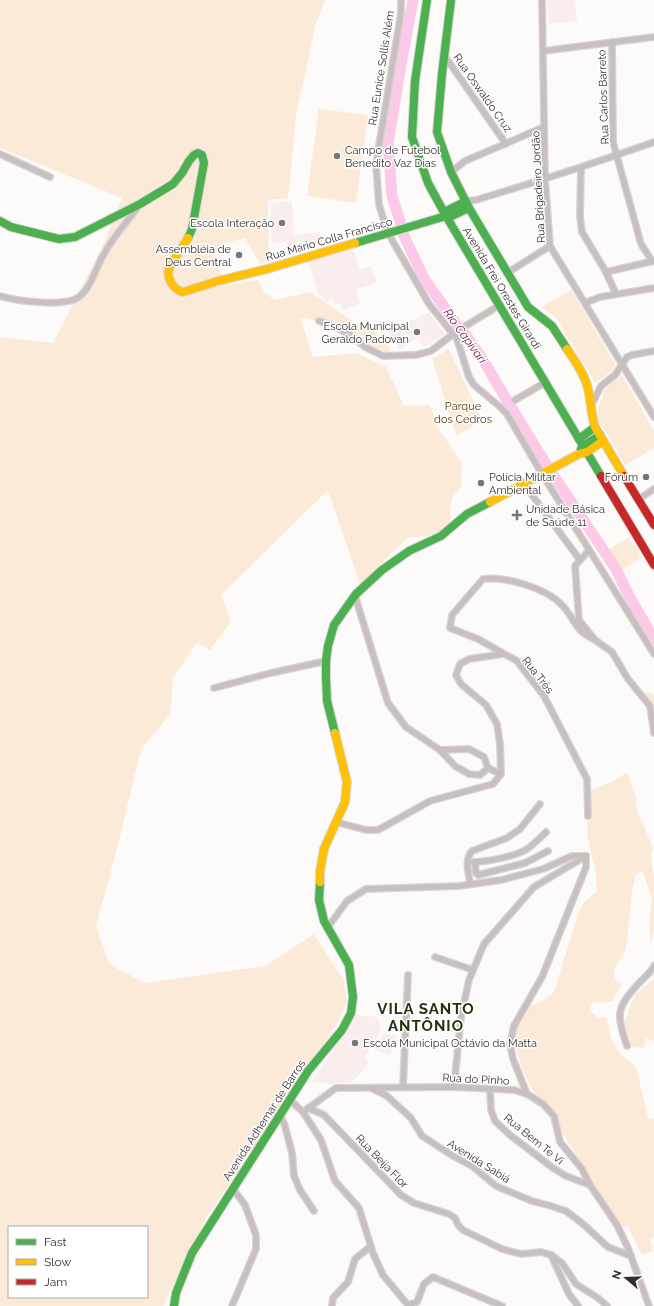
<svg xmlns="http://www.w3.org/2000/svg" width="654" height="1306" font-family="Raleway,sans-serif">
	<style>
		.built { fill: #f9eeec }
		.green { fill: #fcead8; fill-rule: evenodd }
		.lines { fill: none; stroke-linecap: round; stroke-linejoin: round }
		.river { stroke: #fcc9e6; stroke-width: 11 }
		.street-casing { stroke: #d8d6d5; stroke-width: 8 }
		.fast-casing { stroke: #d8d6d5; stroke-width: 10 }
		.slow-casing { stroke: #d8d6d5; stroke-width: 10 }
		.jam-casing { stroke: #d8d6d5; stroke-width: 10 }
		.street { stroke: #c9bfc0; stroke-width: 5.5 }
		.fast { stroke: #4caf50; stroke-width: 8 }
		.slow { stroke: #ffc107; stroke-width: 8 }
		.jam { stroke: #c62828; stroke-width: 8 }
		.poi-dot { fill: #7a7675; stroke: #fff; stroke-width: 1.5 }
		.labels { text-anchor: middle; stroke-width: 3; stroke-linejoin: round; paint-order: stroke }
		.street-label { font-size: 11px; fill: #342e2d; stroke: #fff }
		.poi-label { font-size: 11px; fill: #342e2d; stroke: #fff; text-anchor: start }
		.park-label { font-size: 11px; fill: #593507; stroke: #fff }
		.water-label { font-size: 12px; font-style: italic; fill: #66154b; stroke: #fff }
		.district-label { font-size: 15px; font-weight: bold; letter-spacing: 1px; fill: #24320d; stroke: #fff }
	</style>
	<rect width="100%" height="100%" fill="#fcfbfa"/>
	<g class="built">
		<path d="M547 0H575L577 21 549 24Z"/>
		<path d="M292 201 294 235 320 232 322 241 308 245 299 254 287 253V242L271 243V203Z"/>
		<path d="M353 249 360 269 371 266 377 283 356 289 360 304 343 310 340 303 335 305 332 300 325 302 322 295 319 296 308 262Z"/>
		<path d="M429 313 445 334 424 347 418 339 399 349 388 330Z"/>
		<path d="M356 1015 378 1017 381 1030 365 1056 369 1063 360 1074 350 1083 332 1084 311 1082Z"/>
		<path d="M383 1034 397 1035 390 1055 375 1050Z"/>
	</g>
	<g class="green">
		<path d="M0 0H325L315 26 305 76 297 108 288 198 268 200 269 261 260 264 245 238 222 244 213 259 228 285 258 280 265 293 275 300 310 292 357 324 370 327 390 348V353L383 354 362 340 332 324 300 317 313 357 357 353 386 367 404 406 430 405 438 428 462 463 461 487 452 498 450 510 451 519 443 530 427 536 407 538 360 584 328 490 221 595 231 622 210 650 197 643 173 678 170 715 141 749 118 845 96 926 109 964 145 983 265 966 314 934 344 981 347 1002 338 1021 327 1039 206 1218 163 1306H0V337L53 343 104 243 122 198 0 148ZM9 1227H147V1297H9Z"/>
		<path d="M319 109 368 115 356 203 307 196Z"/>
		<path d="M571 290 615 364 614 369 596 383 594 381 571 342H570L556 318 541 307Z"/>
		<path d="M449 349 482 420 456 436 432 358Z"/>
		<path d="M622 375 654 431V448L625 465 614 445 600 424 597 412 605 389Z"/>
		<path d="M629 537 642 558 621 570 608 550Z"/>
		<path d="M648 692 654 695V718L648 699 642 695Z"/>
		<path d="M627 772 636 797V807L653 848 651 857 654 876V932L651 944 649 924 652 899 643 872 636 874 632 892 627 942 625 952 614 969V979L622 984 612 1001 602 1003 593 1002 589 1010 597 1017 607 1018 611 1038 620 1054 636 1067 648 1118 654 1119V1236L650 1239 653 1251 642 1255 628 1226 621 1229 561 1130 557 1117 549 1105 535 1094 523 1072 515 1045 517 1026 522 1016 528 1007 543 1000 552 994 554 991 579 912 584 902 597 892 595 865 591 854 587 833 589 795 592 790 617 779Z"/>
		<path d="M654 979V1041L646 1038 644 1048 628 1047 624 1045 620 1036 630 1007 636 994Z"/>
	</g>
	<g class="lines">
		<path class="river" d="M413 0 402 59 388 143 392 196 400 221 404 236 425 280 457 325 466 335 485 363 506 399 546 464 616 569 629 596 654 639"/>
		<defs>
			<g id="street">
				<path d="M401 0V13L376 164 379 205 388 233 429 304 457 339 469 377 474 385 499 406 507 414 542 474 654 654"/>
				<path d="M542 0 545 179 550 246 654 417"/>
				<path d="M612 42 613 142 641 244 652 261"/>
				<path d="M543 51 654 37"/>
				<path d="M444 55 506 144"/>
				<path d="M0 154 50 177"/>
				<path d="M581 168 580 216 582 232 606 272 616 294"/>
				<path d="M451 172 465 161 544 127"/>
				<path d="M466 201 476 200C536 182 595 163 654 142"/>
				<path d="M606 272 654 261"/>
				<path d="M507 273 550 246"/>
				<path d="M0 296C17 301 67 308 80 296 92 286 96 267 104 254 113 236 128 222 139 205"/>
				<path d="M585 303 600 297 654 288"/>
				<path d="M319 321 336 327 350 335 365 347 383 356 416 355 431 351 457 331 500 305"/>
				<path d="M515 400 546 382"/>
				<path d="M591 406 601 386 615 375 627 357 632 355 654 351"/>
				<path d="M524 484 580 560"/>
				<path d="M639 499 654 489"/>
				<path d="M589 550 575 566 579 620 595 640 612 652 628 679 650 706 654 733"/>
				<path d="M355 596 388 703 406 727 440 750 455 766 469 774 480 775 488 768"/>
				<path d="M214 688 271 673 326 661"/>
				<path d="M440 750 469 749 484 757 488 768 501 774"/>
				<path d="M588 816 587 779 544 696 517 661 478 639 450 628 452 615 483 579C505 576 546 588 562 605 570 613 574 624 582 632 586 635 591 638 595 640"/>
				<path d="M336 822 366 830H378L430 801 493 784 501 774 500 744 497 724 486 705 461 684 456 675 460 664 469 659 503 654"/>
				<path d="M473 862C486 862 517 856 527 849 534 844 540 838 546 832"/>
				<path d="M475 862 476 873 478 875 525 863 548 851"/>
				<path d="M470 884C469 873 464 860 472 851L507 838 520 829 540 804"/>
				<path d="M328 927 347 901 366 889 459 886 501 880 543 869 572 856H586"/>
				<path d="M435 957 473 970"/>
				<path d="M627 1046C616 1013 616 1008 640 982 645 977 651 972 654 966"/>
				<path d="M403 1087 408 975"/>
				<path d="M454 1087 461 1017 469 980 484 944 534 887 586 856"/>
				<path d="M371 1088 387 1096 411 1118 422 1136 453 1156 472 1166 496 1186 532 1201 551 1206 566 1211 583 1224 608 1247 631 1256"/>
				<path d="M490 1089 491 1110 495 1121 510 1135 553 1168 566 1176 590 1185"/>
				<path d="M527 1094 513 1059 510 1044 514 1026 542 977 586 867V856"/>
				<path d="M290 1100 303 1112 321 1140 335 1181 359 1208 373 1253 383 1275 408 1305"/>
				<path d="M308 1108 324 1115 401 1195 414 1203 449 1214 455 1218 458 1225 463 1230 502 1249 521 1254 541 1252 551 1255 562 1263 576 1284 598 1298 607 1306"/>
				<path d="M303 1112 336 1088 454 1087 514 1090 527 1094 543 1104 554 1116 560 1142 582 1169 590 1185 617 1225 628 1248 649 1306"/>
				<path d="M280 1114 285 1126 292 1153 294 1176 300 1190 314 1211"/>
				<path d="M551 1255 569 1294 578 1306"/>
				<path d="M408 1305 417 1302 424 1284 433 1277 502 1306"/>
				<path d="M232 1306 256 1249V1235L245 1205 233 1189"/>
				<path d="M332 1306 333 1298 348 1282 355 1259 371 1246"/>
			</g>
			<g id="fast">
				<path d="M427 0 415 81 412 137 428 183 446 216 601 476"/>
				<path d="M451 0 442 74 437 132 451 172 469 208 528 307 552 326 567 349"/>
				<path d="M446 216 448 210 466 201"/>
				<path d="M0 221 11 227 59 239 75 237 140 204 173 184 182 173 189 161 194 155 198 153 202 155 204 163 192 229 188 238"/>
				<path d="M355 243 446 216H452L469 208"/>
				<path d="M579 439 595 427"/>
				<path d="M581 449 583 446 600 435"/>
				<path d="M335 733 327 701 326 677V661L328 646 334 625 356 594 382 570 409 551 441 536 467 514 490 502"/>
				<path d="M174 1306 176 1293 192 1253 308 1071 342 1030 351 1013 353 997 349 965 324 921 319 900 320 882"/>
			</g>
			<g id="slow">
				<path d="M188 238C184 245 171 262 169 269 166 278 174 290 183 292L218 281 267 269 355 243"/>
				<path d="M567 349C575 361 585 375 588 389 591 402 591 414 595 427L624 476"/>
				<path d="M490 502 579 454 587 452 603 441"/>
				<path d="M320 882V871L324 849 345 802 347 782 335 733"/>
			</g>
			<g id="jam">
				<path d="M601 476 654 565"/>
				<path d="M624 476 654 525"/>
			</g>
		</defs>
		<use href="#street" class="street-casing"/>
		<use href="#fast" class="fast-casing"/>
		<use href="#slow" class="slow-casing"/>
		<use href="#jam" class="jam-casing"/>
		<use href="#street" class="street"/>
		<use href="#fast" class="fast"/>
		<use href="#slow" class="slow"/>
		<use href="#jam" class="jam"/>
	</g>
	<g class="poi-dot">
		<circle cx="337" cy="156" r="4"/>
		<circle cx="282" cy="223" r="4"/>
		<circle cx="239" cy="255" r="4"/>
		<circle cx="417" cy="332" r="4"/>
		<circle cx="646" cy="477" r="4"/>
		<circle cx="481" cy="483" r="4"/>
		<path d="M515 509h4v4h4v4h-4v4h-4v-4h-4v-4h4z"/>
		<circle cx="355" cy="1043" r="4"/>
	</g>
	<g class="labels">
		<g class="street-label">
			<text transform="translate(381 68) rotate(-81)" y="4">Rua Eunice Sollis Além</text>
			<text transform="translate(483 93) rotate(55)" y="4">Rua Oswaldo Cruz</text>
			<text transform="translate(603 97) rotate(-92)" y="4">Rua Carlos Barreto</text>
			<text transform="translate(538 187) rotate(-93)" y="4">Rua Brigadeiro Jordão</text>
			<text transform="translate(329 239) rotate(-16)" y="4">Rua Mário Colla Francisco</text>
			<text transform="translate(502 288) rotate(59)" y="4">Avenida Frei Orestes Girardi</text>
			<text transform="translate(538 675) rotate(52)" y="4">Rua Três</text>
			<text transform="translate(476 1079) rotate(3)" y="4">Rua do Pinho</text>
			<text transform="translate(264 1120) rotate(-57)" y="4">Avenida Adhemar de Barros</text>
			<text transform="translate(534 1139) rotate(39)" y="4">Rua Bem Te Vi</text>
			<text transform="translate(382 1161) rotate(46)" y="4">Rua Beija Flor</text>
			<text transform="translate(479 1161) rotate(32)" y="4">Avenida Sabiá</text>
		</g>
		<g class="poi-label">
			<text x="345" y="154">Campo de Futebol<tspan x="345" dy="13">Benedito Vaz Dias</tspan></text>
			<text x="274" y="227" text-anchor="end">Escola Interação</text>
			<text x="231" y="253" text-anchor="end">Assembléia de<tspan x="231" dy="13">Deus Central</tspan></text>
			<text x="409" y="330" text-anchor="end">Escola Municipal<tspan x="409" dy="13">Geraldo Padovan</tspan></text>
			<text x="489" y="481">Polícia Militar<tspan x="489" dy="13">Ambiental</tspan></text>
			<text x="638" y="481" text-anchor="end">Fórum</text>
			<text x="526" y="513">Unidade Básica<tspan x="526" dy="13">de Saúde 11</tspan></text>
			<text x="363" y="1047">Escola Municipal Octávio da Matta</text>
		</g>
		<g class="park-label">
			<text x="463" y="410">Parque<tspan x="463" dy="13">dos Cedros</tspan></text>
		</g>
		<g class="water-label">
			<text transform="translate(465 336) rotate(54)" y="4">Rio Capivari</text>
		</g>
		<g class="district-label">
			<text x="426" y="1014">VILA SANTO<tspan x="426" dy="17">ANTÔNIO</tspan></text>
		</g>
	</g>
	<rect x="8" y="1226" width="140" height="72" fill="#ffffff" stroke="#aeabab"/>
	<rect x="16" y="1239" width="20" height="6" fill="#4caf50" stroke="#aeabab"/>
	<text x="44" y="1246" font-size="12" fill="#342e2d">Fast</text>
	<rect x="16" y="1259" width="20" height="6" fill="#ffc107" stroke="#aeabab"/>
	<text x="44" y="1266" font-size="12" fill="#342e2d">Slow</text>
	<rect x="16" y="1279" width="20" height="6" fill="#c62828" stroke="#aeabab"/>
	<text x="44" y="1286" font-size="12" fill="#342e2d">Jam</text>
	<g transform="translate(626 1278) rotate(289)" stroke="#ffffff" stroke-width="3" paint-order="stroke">
	<path d="M0-3L7 15L0 10L-7 15Z" fill="#342e2d"/>
	<text y="-6" font-size="11" font-weight="bold" text-anchor="middle" fill="#342e2d">N</text>
	</g>
</svg>
